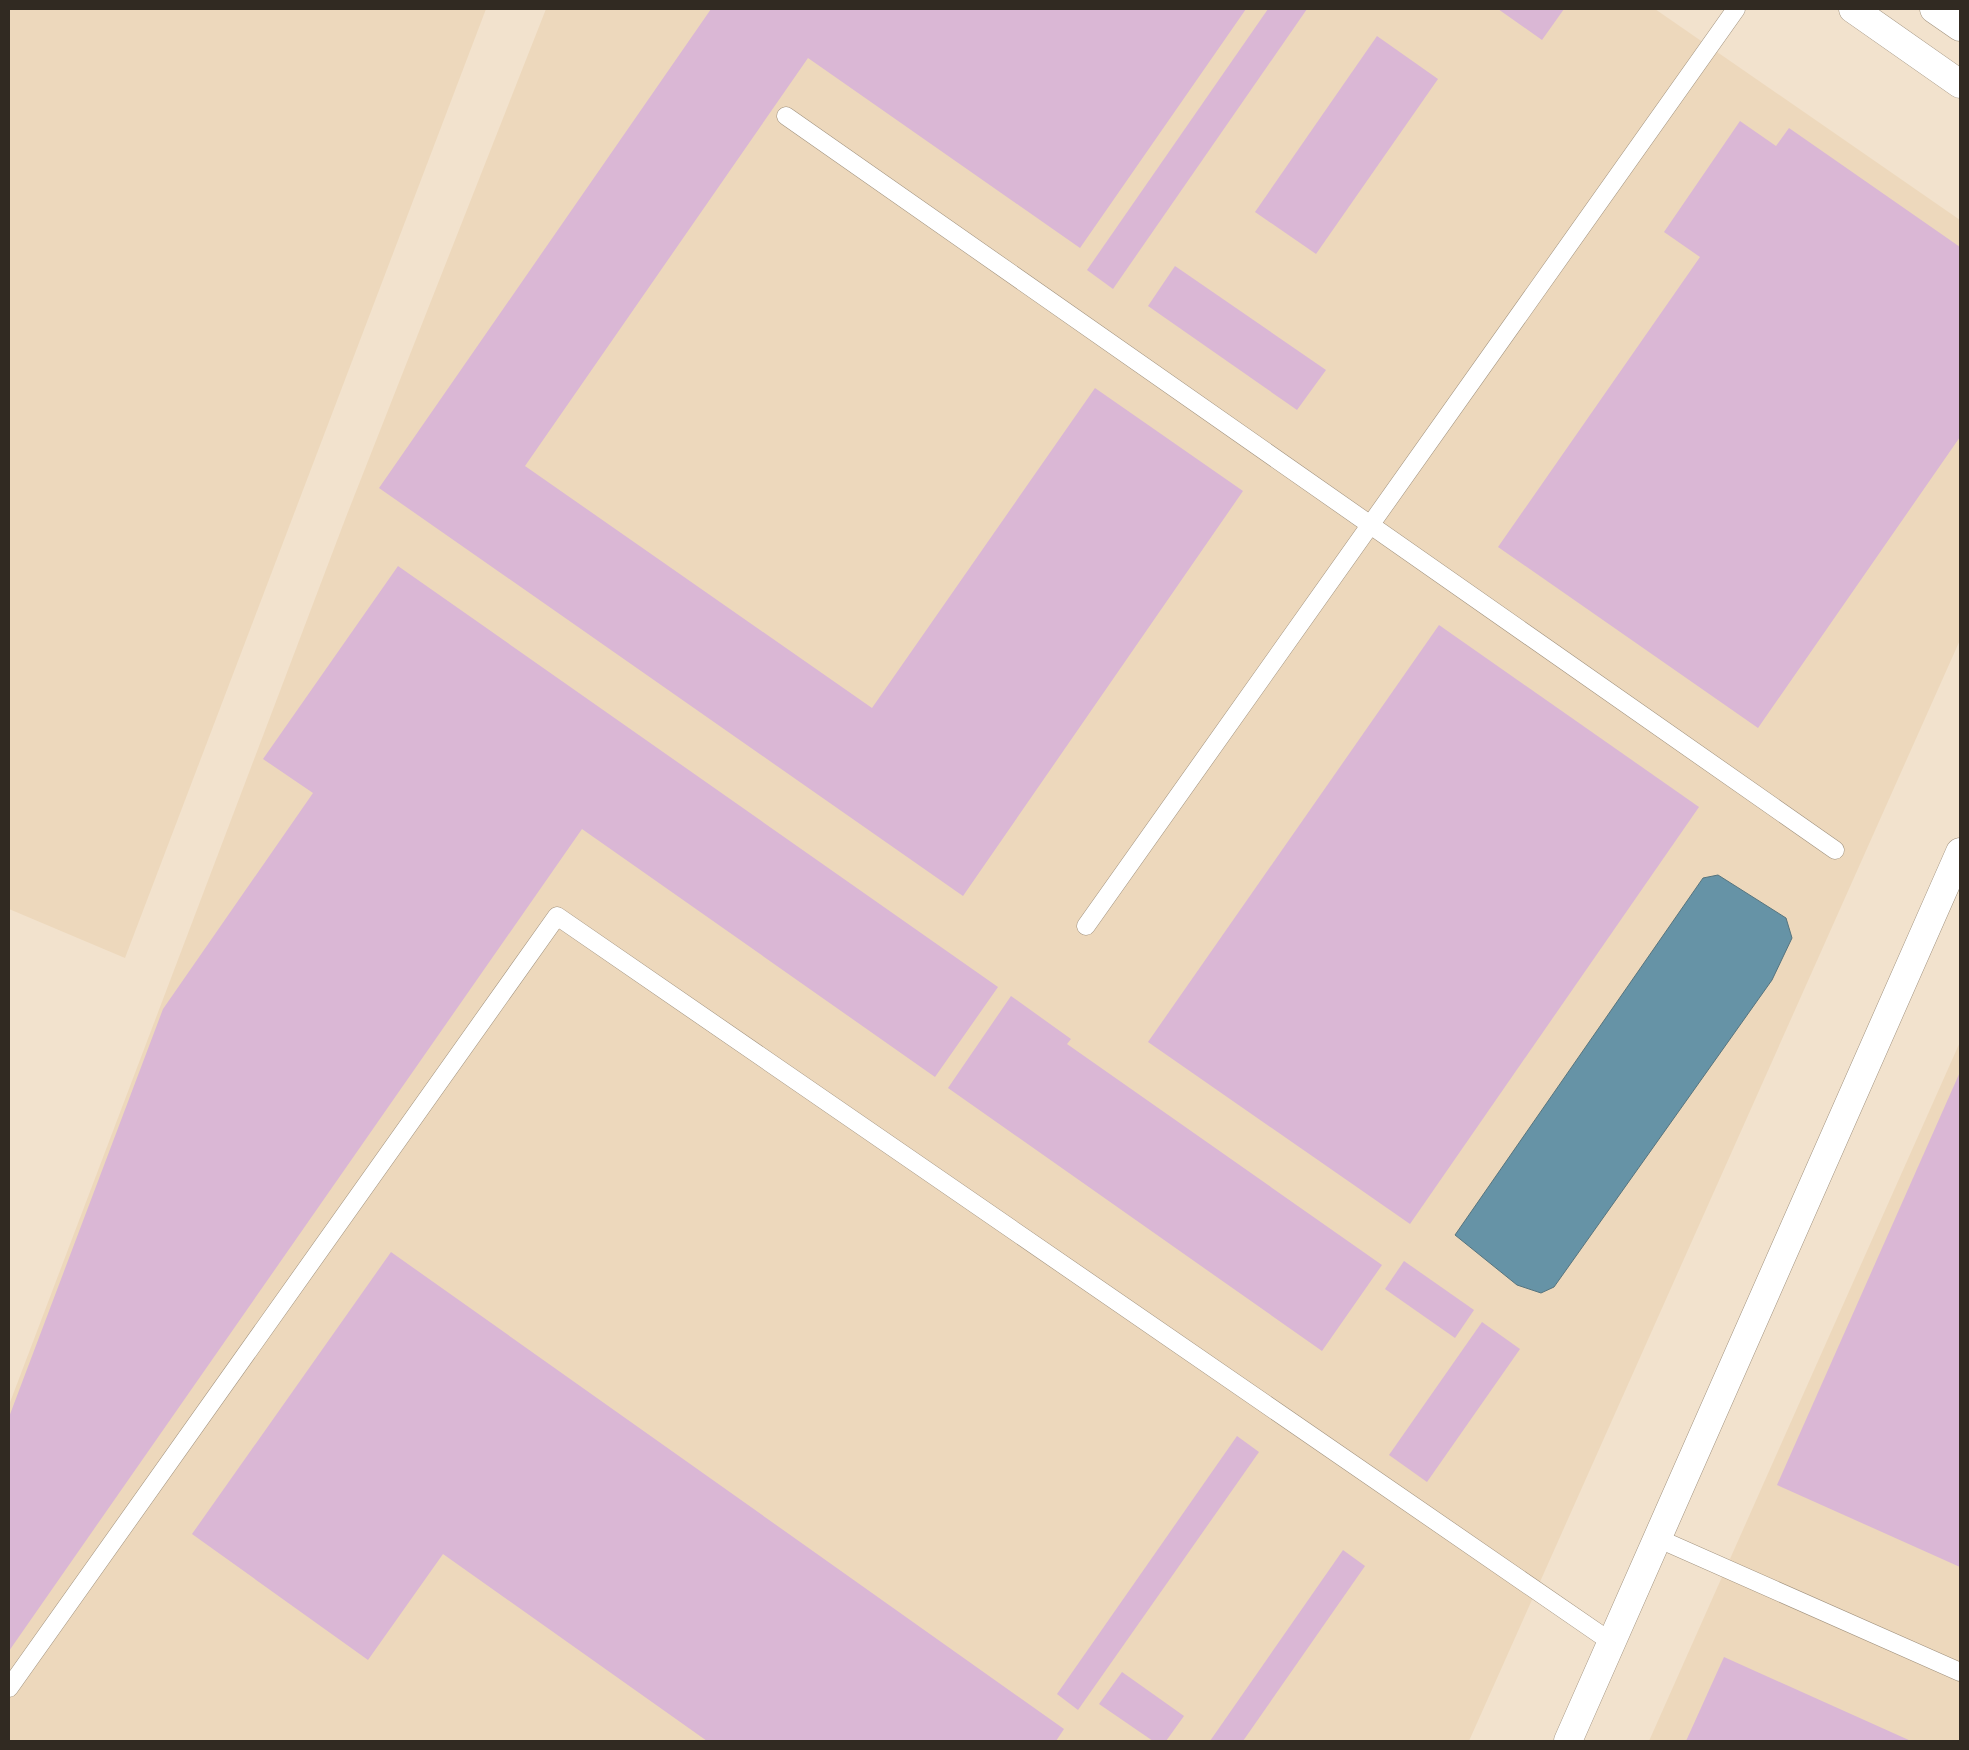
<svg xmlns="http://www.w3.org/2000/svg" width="1969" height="1750" font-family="Montserrat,sans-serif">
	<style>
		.built { fill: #edd8bc }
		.water { fill: #6693a6; stroke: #56747e }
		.building { fill: #dab7d5 }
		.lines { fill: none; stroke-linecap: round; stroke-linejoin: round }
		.lane-casing { stroke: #a1927e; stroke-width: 19 }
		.street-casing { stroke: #a1927e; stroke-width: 29 }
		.secondary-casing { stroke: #a1927e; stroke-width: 29 }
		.lane { stroke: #fff; stroke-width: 18 }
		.street { stroke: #fff; stroke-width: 28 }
		.secondary { stroke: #fff; stroke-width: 28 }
	</style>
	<rect width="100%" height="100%" fill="#f2e2cd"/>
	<g class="built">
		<path d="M9 9H486L125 958 9 909Z"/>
		<path d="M546 9H1655L1960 220V640L1469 1741H9V1405L346 517Z"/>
		<path d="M1960 1042V1741H1649Z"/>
	</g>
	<path class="water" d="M1718 875 1786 918 1792 938 1772 980 1554 1287 1541 1293 1517 1285 1455 1235 1703 878Z"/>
	<g class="building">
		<path d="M711 9H1246L1080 248 808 58 525 466 872 708 1095 388 1243 491 963 896 379 488Z"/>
		<path d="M1268 9H1307L1113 289 1087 270Z"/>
		<path d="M1498 9H1564L1542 40Z"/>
		<path d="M1377 36 1438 79 1316 254 1255 212Z"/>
		<path d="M1740 121 1776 146 1789 128 1960 247V437L1758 728 1498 547 1700 257 1664 232Z"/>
		<path d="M1175 266 1326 370 1297 410 1148 306Z"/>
		<path d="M398 566 998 987 935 1077 582 829 9 1651V1417L163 1009 313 793 263 759Z"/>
		<path d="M1439 625 1699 807 1410 1224 1148 1042Z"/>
		<path d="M1011 996 1071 1039 1067 1044 1382 1265 1322 1351 948 1088Z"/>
		<path d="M1960 1072V1567L1777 1485Z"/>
		<path d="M391 1252 1064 1729 1056 1741H707L443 1554 368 1660 192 1534Z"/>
		<path d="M1404 1261 1474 1310 1455 1338 1385 1289Z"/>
		<path d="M1482 1322 1520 1349 1427 1482 1389 1455Z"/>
		<path d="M1237 1436 1259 1452 1078 1710 1057 1694Z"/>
		<path d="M1343 1550 1365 1566 1243 1741H1210Z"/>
		<path d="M1724 1657 1911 1741H1686Z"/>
		<path d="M1122 1672 1184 1716 1166 1741H1153L1099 1704Z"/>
	</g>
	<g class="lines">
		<defs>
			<g id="lane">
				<path d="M786 116 1835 850"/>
				<path d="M1086 926 1736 9"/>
				<path d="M1657 1538 1960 1672"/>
				<path d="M9 1688 557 916 1611 1642"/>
			</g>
			<path id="street" d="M1853 9 1960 84"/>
			<g id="secondary">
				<path d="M1934 9 1960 27"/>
				<path d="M1568 1741 1960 852"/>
			</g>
		</defs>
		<use href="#lane" class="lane-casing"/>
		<use href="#street" class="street-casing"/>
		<use href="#secondary" class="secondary-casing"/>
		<use href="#lane" class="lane"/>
		<use href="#street" class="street"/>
		<use href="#secondary" class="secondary"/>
	</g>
	<rect width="1969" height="1750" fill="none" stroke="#312a22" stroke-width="20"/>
</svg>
